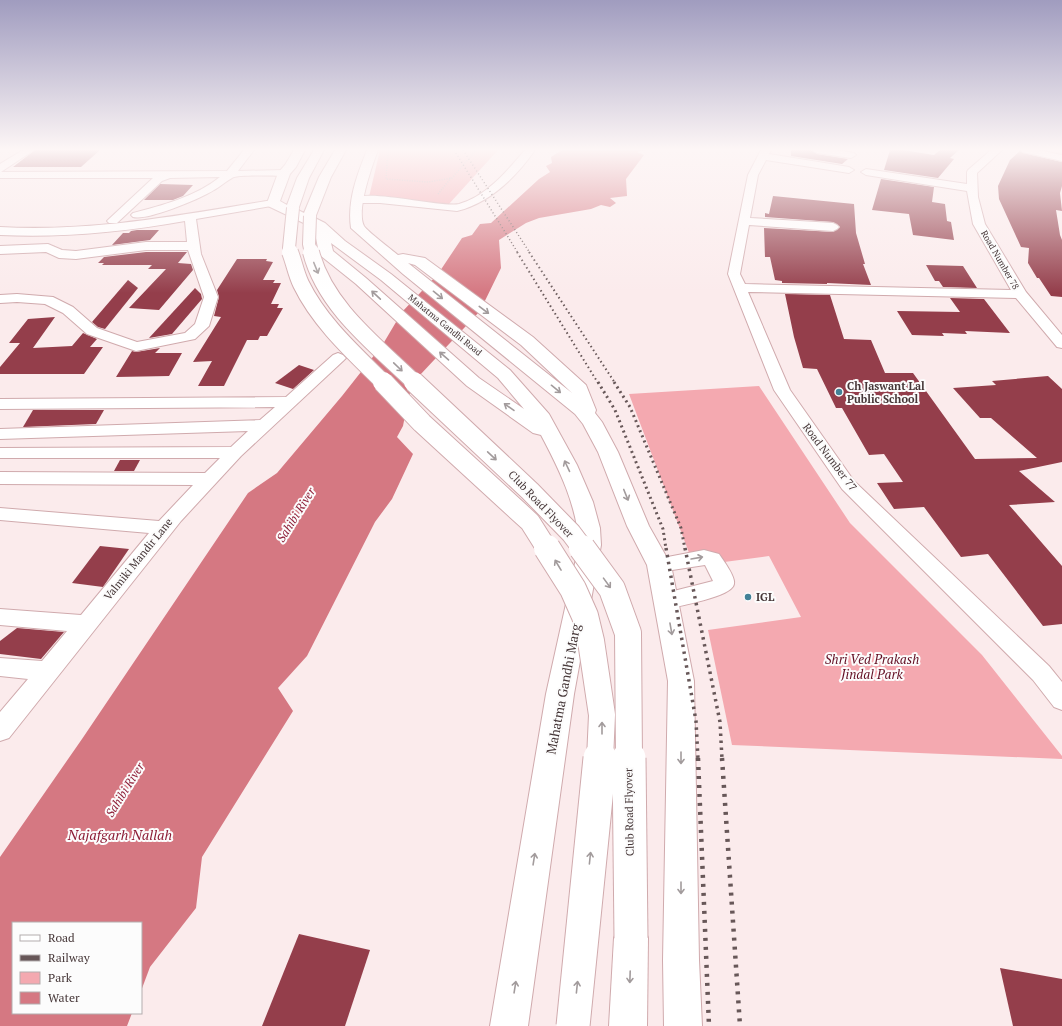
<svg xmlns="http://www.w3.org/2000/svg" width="1062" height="1026" font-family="'PT Serif',serif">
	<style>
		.green { fill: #f4a9b0 }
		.water { fill: #d57882 }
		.building { fill: #943e4b }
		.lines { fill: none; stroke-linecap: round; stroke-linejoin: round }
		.minor-casing { stroke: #d0aaad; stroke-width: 2 }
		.major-casing { stroke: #d0aaad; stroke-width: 2 }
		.path { stroke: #c1b1b2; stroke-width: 1.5; stroke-dasharray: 1 1.5; stroke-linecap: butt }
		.minor { fill: #fff; fill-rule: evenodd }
		.major { fill: #fff; fill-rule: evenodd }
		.rail-far4 { stroke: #675758; stroke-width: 1.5; stroke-dasharray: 1 2.5; stroke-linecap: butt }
		.rail-far3 { stroke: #675758; stroke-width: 2; stroke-dasharray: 1.5 3; stroke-linecap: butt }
		.rail-far2 { stroke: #675758; stroke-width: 3; stroke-dasharray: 2 3.5; stroke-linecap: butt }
		.rail-far1 { stroke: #675758; stroke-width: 3.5; stroke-dasharray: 2.5 4.5; stroke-linecap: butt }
		.rail { stroke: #675758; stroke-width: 4.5; stroke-dasharray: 3 6; stroke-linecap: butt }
		.major-bridge-far4-casing { stroke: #d0aaad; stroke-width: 14; stroke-linecap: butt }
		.major-bridge-far3-casing { stroke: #d0aaad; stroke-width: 18; stroke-linecap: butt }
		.major-bridge-far2-casing { stroke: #d0aaad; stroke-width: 22; stroke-linecap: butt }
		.major-bridge-far1-casing { stroke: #d0aaad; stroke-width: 28; stroke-linecap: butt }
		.major-bridge-casing { stroke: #d0aaad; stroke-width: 35; stroke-linecap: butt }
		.major-bridge-far4 { stroke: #fff; stroke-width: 12 }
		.major-bridge-far3 { stroke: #fff; stroke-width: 16 }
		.major-bridge-far2 { stroke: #fff; stroke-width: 20 }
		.major-bridge-far1 { stroke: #fff; stroke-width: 26 }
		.major-bridge { stroke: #fff; stroke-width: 33 }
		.oneway { stroke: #a29b9c }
		.poi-dot { fill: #438197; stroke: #fcfcfc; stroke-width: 1.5 }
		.labels { text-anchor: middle; stroke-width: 4; stroke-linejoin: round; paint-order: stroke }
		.far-street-label { font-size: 9px; fill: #463738; stroke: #fcfcfc }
		.poi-label { font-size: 11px; font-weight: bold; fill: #463738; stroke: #fcfcfc; text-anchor: start }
		.street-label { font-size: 11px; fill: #463738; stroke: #fcfcfc }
		.water-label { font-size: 12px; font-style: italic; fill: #8d1d36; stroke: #fcfcfc }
		.near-park-label { font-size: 13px; font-style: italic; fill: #630e23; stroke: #fcfcfc }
		.near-street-label { font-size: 13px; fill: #463738; stroke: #fcfcfc }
		.near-water-label { font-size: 14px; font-style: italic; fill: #8d1d36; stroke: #fcfcfc }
	</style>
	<rect width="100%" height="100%" fill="#fbebec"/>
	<g class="green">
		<path d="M380 150H498L448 205 369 197Z"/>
		<path d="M759 386 850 523 982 655 1062 756V759L732 745 708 630 801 617 769 556 694 566 629 394Z"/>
	</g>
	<path class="water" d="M562 150H645L637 152 644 155 626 179 627 196 610 198 616 203 610 207 601 205 591 209 539 218 526 223 499 240 501 268 480 311 420 375 409 395 403 426 397 437 413 454 392 499 375 522 307 656 278 688 293 711 202 857 196 908 150 967 141 991V923H13V1013H132L127 1026H0V857L82 739 248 493 277 473 342 396 383 344 402 312 438 274 462 238 472 235 480 224 491 223 539 179 550 172 546 166 552 163 551 157Z"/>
	<g class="building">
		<path d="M35 150H100L81 167H13Z"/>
		<path d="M791 150H811L817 154 848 159 842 164 791 156Z"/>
		<path d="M890 150H903L934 155 940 150H959L950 158 954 159 938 178 884 170Z"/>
		<path d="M1020 151 1023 153 1062 162V186L1060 193 1062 211 1056 210 1060 235 1062 240V297L1051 296 1039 278H1037L1028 263 1029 248 1021 247 999 199 998 186 1010 160Z"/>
		<path d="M881 179 934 187 932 202 945 204 947 221 951 222 954 240 913 235 909 214 872 210Z"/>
		<path d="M160 184 193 185 183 196 173 200H144Z"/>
		<path d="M773 196 854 204 856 233 865 264H863L871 285 827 283V284L782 283V281L775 280 770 257H765L764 228 833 232 840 227 833 222 765 217V213L769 214Z"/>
		<path d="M137 230H159L150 240 112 245 123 233H129L131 231Z"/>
		<path d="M146 252H187L178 263 191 264 193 270 159 310 129 308 166 269H148L152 265H102L104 263H98L104 257Z"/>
		<path d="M237 259H267L266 261 273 262 263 280H275L273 283H281L271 304H279L277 308H283L267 336H260L258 340H247L224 386H198L212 361 193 362 221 317 214 316 219 297 217 290Z"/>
		<path d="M926 265 963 266 977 288 943 287 939 281H935Z"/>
		<path d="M128 280 138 288 105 329 98 327 92 322Z"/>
		<path d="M195 288 201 294 202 299 172 334 149 338Z"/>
		<path d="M785 294 830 295 844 339 871 340 885 373H913L975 459 1037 458 991 418H980L953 388 996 385 992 381 1048 376 1062 389V462L1019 471 1055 502 1009 505 1062 566V624L1043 626 988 554 961 557 924 507 894 509 877 483 903 482 884 454 869 455 842 408H836L817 369 803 368 794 337Z"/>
		<path d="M950 298 984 299 1010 333 965 331 967 334 942 333 944 336 912 335 897 311 960 312Z"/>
		<path d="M55 317 33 348 72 346 83 333 97 339 90 347H103L84 374H0V367L20 343H9L28 319Z"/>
		<path d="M160 348 155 353H182L169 376 116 377 132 351 136 352Z"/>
		<path d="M299 365 314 370 293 389 275 383Z"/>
		<path d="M33 410H104L96 424 23 427Z"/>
		<path d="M120 460H140L134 471H114Z"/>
		<path d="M100 546 129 549 103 587 72 583Z"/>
		<path d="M17 628 64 632 41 659 0 654V641Z"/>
		<path d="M299 934 370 950 345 1026H262Z"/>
		<path d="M1000 968 1062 979V1026H1013Z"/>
	</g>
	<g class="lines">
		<defs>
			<g id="minor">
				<path d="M23 150H34L1 172 227 171 244 150H254L238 171 284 170 289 173 284 176C275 176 238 174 232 178 226 181 220 187 214 190 200 199 147 221 133 217L131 215 133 213C163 205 195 197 220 177L170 178 162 181 117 223H109L107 221 109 219 153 178H0V164Z"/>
				<path d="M525 150H535C516 177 490 203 457 211L380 203H358L353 200C362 187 441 208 459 204 486 197 508 170 525 150Z"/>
				<path d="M761 150H771L769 154 849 167 854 170 849 173 766 160 758 175 750 218 833 223 837 225 839 227 837 229 833 231 749 225 740 274 745 284 1011 290 973 224 967 191 866 175 861 172 866 169 967 184V172L968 170 991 150H1002L977 173 978 197 985 224 1026 292 1062 335V348L1057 347 1016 298 748 292 790 390 854 481 1049 666 1062 682V710L1054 707 1033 680 842 489 774 390 728 274 748 175Z"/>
				<path d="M812 150H836L854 153 856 155 851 158 817 153Z"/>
				<path d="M1021 150H1038L1062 155V161L1023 152Z"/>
				<path d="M273 200 277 201 279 203 277 205 196 219 201 254 218 297 209 326 195 339 136 351 87 334 63 313 45 304 17 302 0 303V295L17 294 53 297 73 307 97 328 137 342 185 333 195 324 204 297 188 250H146L76 259 59 258 46 252 0 254V246L48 244 62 250 76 251 146 242H187L185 221C123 232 63 238 0 235V227C95 232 180 215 273 200Z"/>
				<path d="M338 353 343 355 346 358 343 361 241 456 181 521 9 738 0 741V712L28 679 0 676V658L42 661 67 631 0 625V609L81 615 149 533 0 520V508L159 521 193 485 0 484V472L205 473 220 458H0V448L231 447 248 431 0 439V429L260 420 275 407 0 409V399L286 397 333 355Z"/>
				<path d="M704 550 719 554C723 560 736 577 734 584 732 597 678 606 666 609L658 607 655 601 658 595 713 581 705 565 659 572 652 570 649 565 652 560Z"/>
			</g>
			<g id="major">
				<path d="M294 150H305L296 167 290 174 280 201 287 205 297 178 314 150H324L309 178 298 210 304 213 319 177 335 150H346L331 177 315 218 325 223 345 241 391 274 510 370 549 414 577 465 593 502 600 528 601 545 574 694 528 1026H490L546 694 579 545C577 505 559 469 541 435L533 433 467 386 356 284 321 256 319 253 314 228 268 206 267 203 278 173 285 165ZM331 243 381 280 498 378 524 409 479 378 366 278 333 251Z"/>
				<path d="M367 150H378C372 166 356 211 364 226 367 231 392 250 398 255L403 254 425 258 533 337 586 385 596 410 595 413 602 422 618 452 649 526 671 565 694 681 699 960 702 1026H664L663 960 668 681 647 565 627 526 598 452 583 424 575 414 403 274 351 228C347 201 357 175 367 150ZM408 263 415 265 521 345 572 393Z"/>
				<path d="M631 921 643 926 648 938 647 1026H609L614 938 619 926Z"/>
			</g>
		</defs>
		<use href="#minor" class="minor-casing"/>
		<use href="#major" class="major-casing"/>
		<g class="path">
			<path d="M388 150 386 179 428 182 452 178 476 150"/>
			<path d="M438 194 451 178"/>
		</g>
		<use href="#minor" class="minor"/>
		<use href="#major" class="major"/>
		<g class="rail-far4">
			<path d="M454 150 518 253"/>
			<path d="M463 150 530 253"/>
		</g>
		<g class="rail-far3">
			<path d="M517 252 598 383"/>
			<path d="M529 252 615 383"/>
		</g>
		<g class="rail-far2">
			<path d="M598 382 615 410 663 529 666 549"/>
			<path d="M614 382 630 407 681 528 685 549"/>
		</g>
		<g class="rail-far1">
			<path d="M666 548 696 721 698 759"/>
			<path d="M685 548 720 722 722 759"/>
		</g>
		<g class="rail">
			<path d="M698 758 709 1026"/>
			<path d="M722 758 740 1026"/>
		</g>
		<defs>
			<g id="major-bridge-far4">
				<path d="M310 216 309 244 311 253"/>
				<path d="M291 253 289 248 293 208"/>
			</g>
			<g id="major-bridge-far3">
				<path d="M290 252C294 262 296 274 301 284 320 323 354 353 384 383"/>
				<path d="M311 252C325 307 376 345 415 383"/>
			</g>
			<g id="major-bridge-far2">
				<path d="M383 382 422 423 530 522 547 549"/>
				<path d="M414 382 530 491 571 533 583 549"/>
			</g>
			<g id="major-bridge-far1">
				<path d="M547 548 573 589 585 616 591 641 602 715 600 759"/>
				<path d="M582 548 612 589 628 633 629 759"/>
			</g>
			<g id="major-bridge">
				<path d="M629 758 631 938"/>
				<path d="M573 1026 600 758"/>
			</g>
		</defs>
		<use href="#major-bridge-far4" class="major-bridge-far4-casing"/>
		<use href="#major-bridge-far3" class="major-bridge-far3-casing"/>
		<use href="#major-bridge-far2" class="major-bridge-far2-casing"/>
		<use href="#major-bridge-far1" class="major-bridge-far1-casing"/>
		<use href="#major-bridge" class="major-bridge-casing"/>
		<use href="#major-bridge-far4" class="major-bridge-far4"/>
		<use href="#major-bridge-far3" class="major-bridge-far3"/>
		<use href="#major-bridge-far2" class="major-bridge-far2"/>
		<use href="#major-bridge-far1" class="major-bridge-far1"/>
		<use href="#major-bridge" class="major-bridge"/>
	</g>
	<defs><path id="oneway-shaft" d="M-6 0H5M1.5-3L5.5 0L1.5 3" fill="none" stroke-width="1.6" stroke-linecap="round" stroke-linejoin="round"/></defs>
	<g class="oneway">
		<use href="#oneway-shaft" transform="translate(316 268) rotate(68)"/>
		<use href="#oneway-shaft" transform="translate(376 295) rotate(-137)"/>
		<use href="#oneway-shaft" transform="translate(438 295) rotate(39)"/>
		<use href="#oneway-shaft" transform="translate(484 310) rotate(37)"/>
		<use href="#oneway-shaft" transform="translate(444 356) rotate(-139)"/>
		<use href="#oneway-shaft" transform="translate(398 367) rotate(44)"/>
		<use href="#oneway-shaft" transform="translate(556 389) rotate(39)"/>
		<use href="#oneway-shaft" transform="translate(509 407) rotate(-145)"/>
		<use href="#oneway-shaft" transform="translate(492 456) rotate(43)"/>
		<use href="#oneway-shaft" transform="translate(567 466) rotate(-115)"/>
		<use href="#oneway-shaft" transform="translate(626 495) rotate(68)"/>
		<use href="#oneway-shaft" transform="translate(697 558) rotate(-10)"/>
		<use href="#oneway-shaft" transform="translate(558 565) rotate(-121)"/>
		<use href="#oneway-shaft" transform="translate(607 583) rotate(54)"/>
		<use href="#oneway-shaft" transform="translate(671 629) rotate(80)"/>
		<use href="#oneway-shaft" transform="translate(602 728) rotate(-90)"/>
		<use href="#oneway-shaft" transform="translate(681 758) rotate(90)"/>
		<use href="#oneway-shaft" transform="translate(590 858) rotate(-84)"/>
		<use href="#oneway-shaft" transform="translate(534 859) rotate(-81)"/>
		<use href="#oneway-shaft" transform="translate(681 888) rotate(90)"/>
		<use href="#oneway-shaft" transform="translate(630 977) rotate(92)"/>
		<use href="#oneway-shaft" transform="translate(515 987) rotate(-81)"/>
		<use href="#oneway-shaft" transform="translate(577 987) rotate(-84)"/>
	</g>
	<linearGradient id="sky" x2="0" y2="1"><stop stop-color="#a09cbf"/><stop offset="0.51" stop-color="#fdf6f6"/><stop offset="1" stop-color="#fdf6f6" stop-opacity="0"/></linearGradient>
	<rect width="1062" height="293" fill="url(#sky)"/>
	<g class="poi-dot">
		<circle cx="839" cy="392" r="4"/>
		<circle cx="748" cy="597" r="4"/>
	</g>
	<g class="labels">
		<g class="far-street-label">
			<text transform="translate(1000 260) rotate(60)" y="3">Road Number 78</text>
			<text transform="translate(445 325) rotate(39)" y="3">Mahatma Gandhi Road</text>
		</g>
		<g class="poi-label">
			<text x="847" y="390">Ch Jaswant Lal<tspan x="847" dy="13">Public School</tspan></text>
			<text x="756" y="601">IGL</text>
		</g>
		<g class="street-label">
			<text transform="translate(830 457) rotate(53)" y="4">Road Number 77</text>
			<text transform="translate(541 504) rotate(46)" y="4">Club Road Flyover</text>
			<text transform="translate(138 559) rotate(-51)" y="4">Valmiki Mandir Lane</text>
			<text transform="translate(629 812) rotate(-91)" y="4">Club Road Flyover</text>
		</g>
		<g class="water-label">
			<text transform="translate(296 515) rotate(-58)" y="4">Sahibi River</text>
			<text transform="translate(125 790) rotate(-58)" y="4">Sahibi River</text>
		</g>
		<g class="near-park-label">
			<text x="872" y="664">Shri Ved Prakash<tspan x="872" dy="15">Jindal Park</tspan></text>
		</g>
		<g class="near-street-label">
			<text transform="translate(563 689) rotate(-79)" y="5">Mahatma Gandhi Marg</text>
		</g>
		<g class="near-water-label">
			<text x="120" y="840">Najafgarh Nallah</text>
		</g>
	</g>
	<rect x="12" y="922" width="130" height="92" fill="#fcfcfc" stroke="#b3adae"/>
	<rect x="20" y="935" width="20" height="6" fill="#ffffff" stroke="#b3adae"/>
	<text x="48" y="942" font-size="12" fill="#463738">Road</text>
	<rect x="20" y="955" width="20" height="6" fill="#675758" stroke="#b3adae"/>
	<text x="48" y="962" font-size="12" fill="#463738">Railway</text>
	<rect x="20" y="972" width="20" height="12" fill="#f4a9b0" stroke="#b3adae"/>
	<text x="48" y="982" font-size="12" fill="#463738">Park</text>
	<rect x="20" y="992" width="20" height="12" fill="#d57882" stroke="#b3adae"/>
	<text x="48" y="1002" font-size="12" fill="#463738">Water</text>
</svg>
